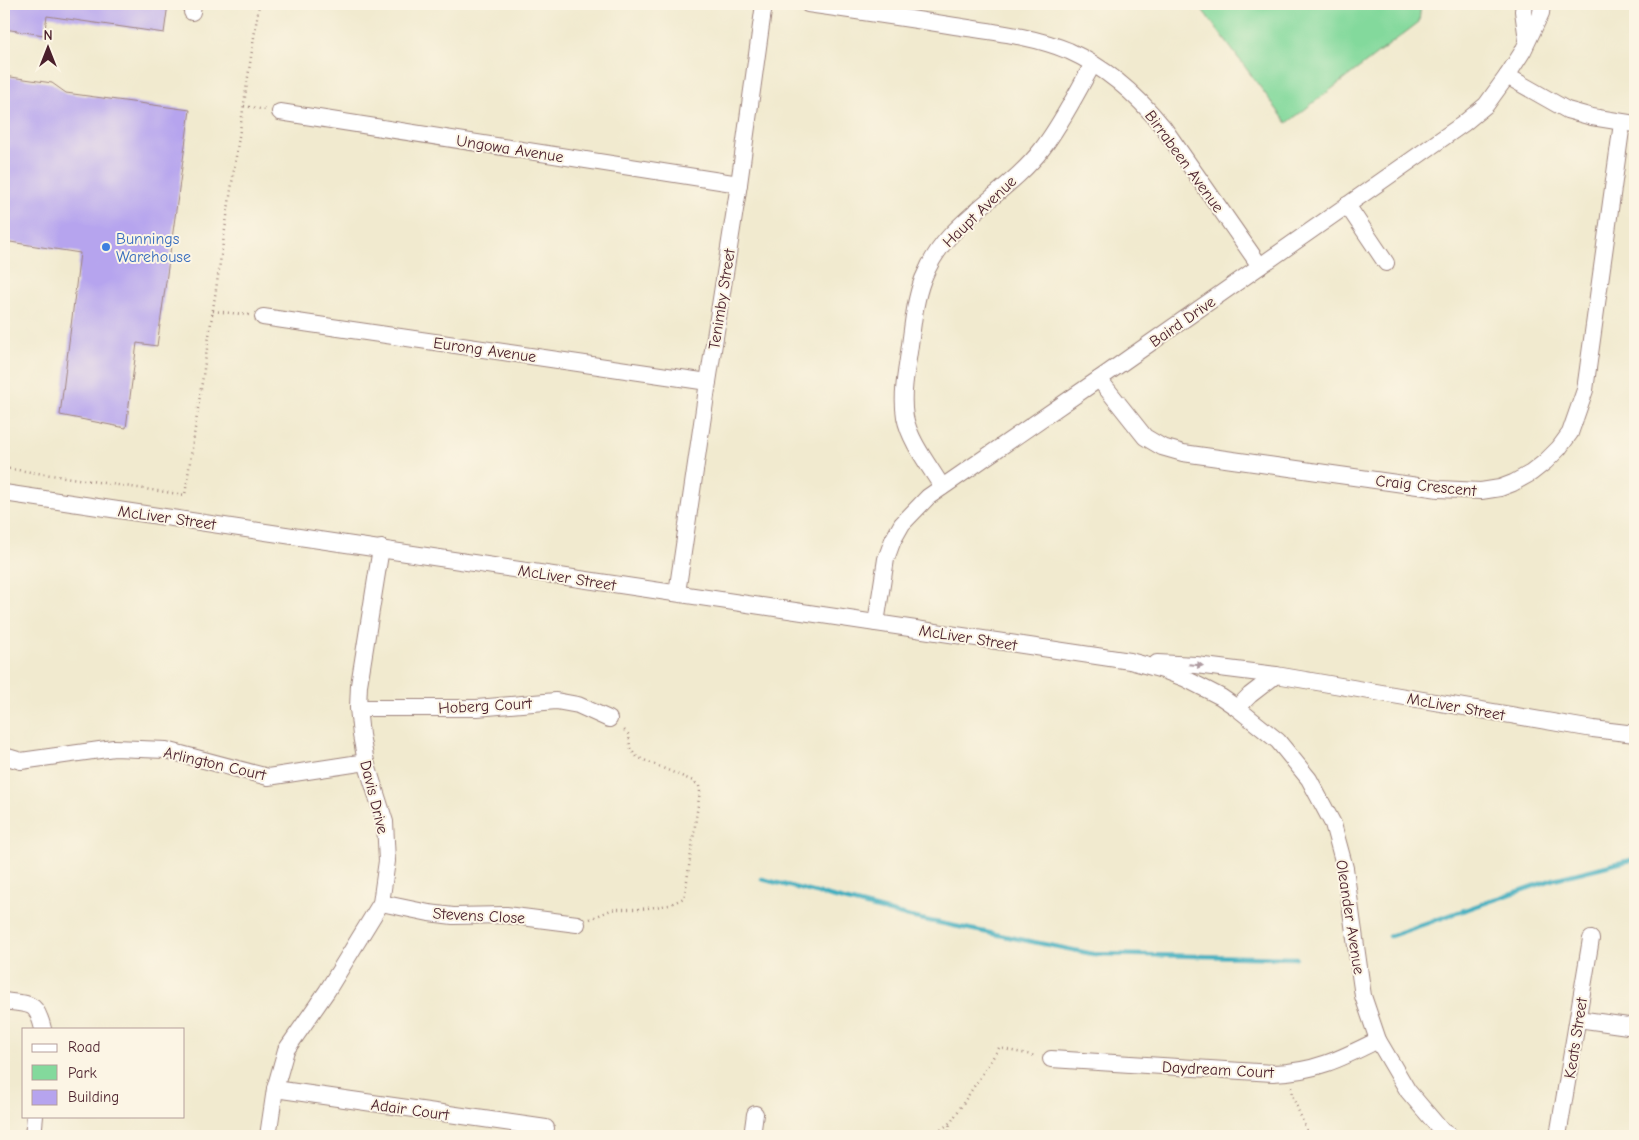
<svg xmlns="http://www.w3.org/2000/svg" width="1639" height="1140" font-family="'Comic Neue',sans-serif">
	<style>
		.green { fill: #83d99c; stroke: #667c64 }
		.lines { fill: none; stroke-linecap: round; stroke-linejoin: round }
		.stream { stroke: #41aebf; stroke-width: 4.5 }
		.building { fill: #b6a4ee }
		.minor-casing { stroke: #9e847d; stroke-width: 18 }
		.path { stroke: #9e847d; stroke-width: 2.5; stroke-dasharray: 1 4; stroke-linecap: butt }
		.minor { stroke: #fff; stroke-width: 16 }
		.oneway { fill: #ae9aa0 }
		.shop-dot { fill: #3f7fe0; stroke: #fcf5e5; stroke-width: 2 }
		.labels { text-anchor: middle; stroke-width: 4; stroke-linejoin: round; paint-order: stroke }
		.street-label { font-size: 16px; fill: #4a1f2b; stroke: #fcf5e5 }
		.shop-label { font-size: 16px; fill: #366cbe; stroke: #fcf5e5; text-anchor: start }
	</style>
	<rect width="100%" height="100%" fill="#fcf5e5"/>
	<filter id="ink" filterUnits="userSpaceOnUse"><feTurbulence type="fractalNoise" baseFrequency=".02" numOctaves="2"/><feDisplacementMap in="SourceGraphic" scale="10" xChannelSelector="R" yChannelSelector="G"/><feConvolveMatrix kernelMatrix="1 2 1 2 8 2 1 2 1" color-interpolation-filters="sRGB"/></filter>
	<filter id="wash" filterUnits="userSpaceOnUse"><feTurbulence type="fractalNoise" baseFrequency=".0096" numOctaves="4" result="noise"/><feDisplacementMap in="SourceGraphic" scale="20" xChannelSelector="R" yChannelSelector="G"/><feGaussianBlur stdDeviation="1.12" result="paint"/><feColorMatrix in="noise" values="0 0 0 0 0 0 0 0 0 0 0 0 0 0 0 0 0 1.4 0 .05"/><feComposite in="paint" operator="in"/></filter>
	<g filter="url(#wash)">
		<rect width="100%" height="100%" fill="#f1eacf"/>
		<path class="green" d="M1198 4H1421L1419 22 1287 123Z"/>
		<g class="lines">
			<g class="stream">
				<path d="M762 879 910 917 1093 954 1296 958"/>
				<path d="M1390 936 1554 879 1635 859"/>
			</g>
		</g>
		<g id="blocks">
			<g class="building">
				<path d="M4 4H168L164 33 47 16 44 35 4 29Z"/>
				<path d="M4 76 52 83 66 93 190 110 157 346 137 343 126 428 60 415 80 253 4 241Z"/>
			</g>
		</g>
	</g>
	<g filter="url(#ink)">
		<use href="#blocks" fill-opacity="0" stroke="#9e847d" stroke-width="1"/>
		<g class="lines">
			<defs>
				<g id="minor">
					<path d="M808 4C857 11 906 18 955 26 993 32 1033 36 1069 51 1107 68 1137 95 1163 127L1260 266"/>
					<path d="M1524 4 1523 11 1527 40"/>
					<path d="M192 12 193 4"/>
					<path d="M1507 76 1567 110 1592 117 1635 124"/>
					<path d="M280 112 739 184"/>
					<path d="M1347 205 1386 263"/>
					<path d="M263 317 708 382"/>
					<path d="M1099 379 1145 437 1162 447 1183 453 1439 489 1481 491 1500 488 1513 483 1531 473 1545 462 1559 448 1570 433 1585 390 1622 123"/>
					<path d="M942 487C929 465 910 442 905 417 901 393 907 369 910 345 913 323 915 300 923 279 929 264 938 249 949 237 977 206 1018 181 1042 149 1062 123 1077 92 1093 64"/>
					<path d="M4 493 1130 661 1163 670 1184 678 1221 697 1237 708 1278 741 1309 779 1333 824 1345 868 1363 996 1378 1040 1408 1091 1442 1131 1450 1136"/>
					<path d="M677 593 708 382 739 184 764 4"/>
					<path d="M876 623 886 559 893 540 902 524 928 497 1099 379 1463 124 1486 105 1507 76 1523 51 1541 13 1542 4"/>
					<path d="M1157 663 1196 665 1276 675"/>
					<path d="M358 708H477L556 701 578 705 609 719"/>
					<path d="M1237 708 1250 695 1276 675 1593 729 1635 734"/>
					<path d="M4 756 21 761 114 748 166 750 268 777 366 762"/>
					<path d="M381 903 429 913 453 916 506 915 577 924"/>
					<path d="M4 1001C30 1005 36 1000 43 1029"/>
					<path d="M1578 1019 1635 1027"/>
					<path d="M1051 1059 1273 1073C1315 1072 1342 1058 1378 1040"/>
					<path d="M275 1089 546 1128"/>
					<path d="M33 1136 35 1116"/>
					<path d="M268 1136 275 1089 286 1050 327 991 381 903 387 861 385 822 366 762 361 735 358 708 359 685 381 548"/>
					<path d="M752 1136 755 1114"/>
					<path d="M1558 1136 1591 939"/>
				</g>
			</defs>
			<use href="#minor" class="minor-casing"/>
			<g class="path">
				<path d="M244 106 266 110"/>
				<path d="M213 311 249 315"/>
				<path d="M4 468 185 495 259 4"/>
				<path d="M590 919 611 910 619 909H641L669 905 684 898 685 894 700 791 699 786 693 781 637 757 630 748 629 735 622 728"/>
				<path d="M1291 1087 1292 1095 1309 1136"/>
				<path d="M933 1136 951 1122 999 1048 1036 1056"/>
				<path d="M948 1136 950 1123"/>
			</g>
			<use href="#minor" class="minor"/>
		</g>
		<defs><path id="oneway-solid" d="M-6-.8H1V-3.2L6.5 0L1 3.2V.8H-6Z" transform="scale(1.25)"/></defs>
		<use class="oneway" href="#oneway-solid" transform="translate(1196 665) rotate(5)"/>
	</g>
	<circle class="shop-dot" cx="106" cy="247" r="5"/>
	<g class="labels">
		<g class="street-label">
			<text transform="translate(510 148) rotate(9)" y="6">Ungowa Avenue</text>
			<text transform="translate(1185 161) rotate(54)" y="6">Birrabeen Avenue</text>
			<text transform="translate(979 211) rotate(-44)" y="6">Haupt Avenue</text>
			<text transform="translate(721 299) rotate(-81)" y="6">Tenimby Street</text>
			<text transform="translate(1182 321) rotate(-35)" y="6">Baird Drive</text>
			<text transform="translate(485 349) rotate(8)" y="6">Eurong Avenue</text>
			<text transform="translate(1426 485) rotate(6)" y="6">Craig Crescent</text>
			<text transform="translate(167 517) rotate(8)" y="6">McLiver Street</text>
			<text transform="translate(567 577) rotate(9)" y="6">McLiver Street</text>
			<text transform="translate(968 637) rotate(9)" y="6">McLiver Street</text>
			<text transform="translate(485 705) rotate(-3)" y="6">Hoberg Court</text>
			<text transform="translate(1456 706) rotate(10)" y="6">McLiver Street</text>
			<text transform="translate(215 763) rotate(13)" y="6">Arlington Court</text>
			<text transform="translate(375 797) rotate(76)" y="6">Davis Drive</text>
			<text transform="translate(479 915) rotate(3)" y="6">Stevens Close</text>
			<text transform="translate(1351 917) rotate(81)" y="6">Oleander Avenue</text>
			<text transform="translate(1575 1038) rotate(-81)" y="6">Keats Street</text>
			<text transform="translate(1218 1069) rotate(3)" y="6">Daydream Court</text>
			<text transform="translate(410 1109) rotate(8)" y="6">Adair Court</text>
		</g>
		<g class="shop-label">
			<text x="116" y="244">Bunnings<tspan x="116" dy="18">Warehouse</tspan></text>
		</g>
	</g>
	<rect width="1639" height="1140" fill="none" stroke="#fcf5e5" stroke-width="20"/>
	<rect x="22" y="1028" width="162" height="90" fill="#fcf5e5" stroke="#b59f9b"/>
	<rect x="32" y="1044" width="25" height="8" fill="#ffffff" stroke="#b59f9b"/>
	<text x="68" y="1052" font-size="15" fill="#4a1f2b">Road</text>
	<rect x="32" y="1065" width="25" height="15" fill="#83d99c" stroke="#b59f9b"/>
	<text x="68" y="1078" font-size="15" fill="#4a1f2b">Park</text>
	<rect x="32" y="1090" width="25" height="15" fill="#b6a4ee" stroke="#b59f9b"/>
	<text x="68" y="1102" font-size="15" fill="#4a1f2b">Building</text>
	<g transform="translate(48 48)" stroke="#fcf5e5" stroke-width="4" paint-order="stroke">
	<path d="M0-4L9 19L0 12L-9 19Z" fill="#4a1f2b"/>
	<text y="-8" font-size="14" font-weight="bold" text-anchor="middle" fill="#4a1f2b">N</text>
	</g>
</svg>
